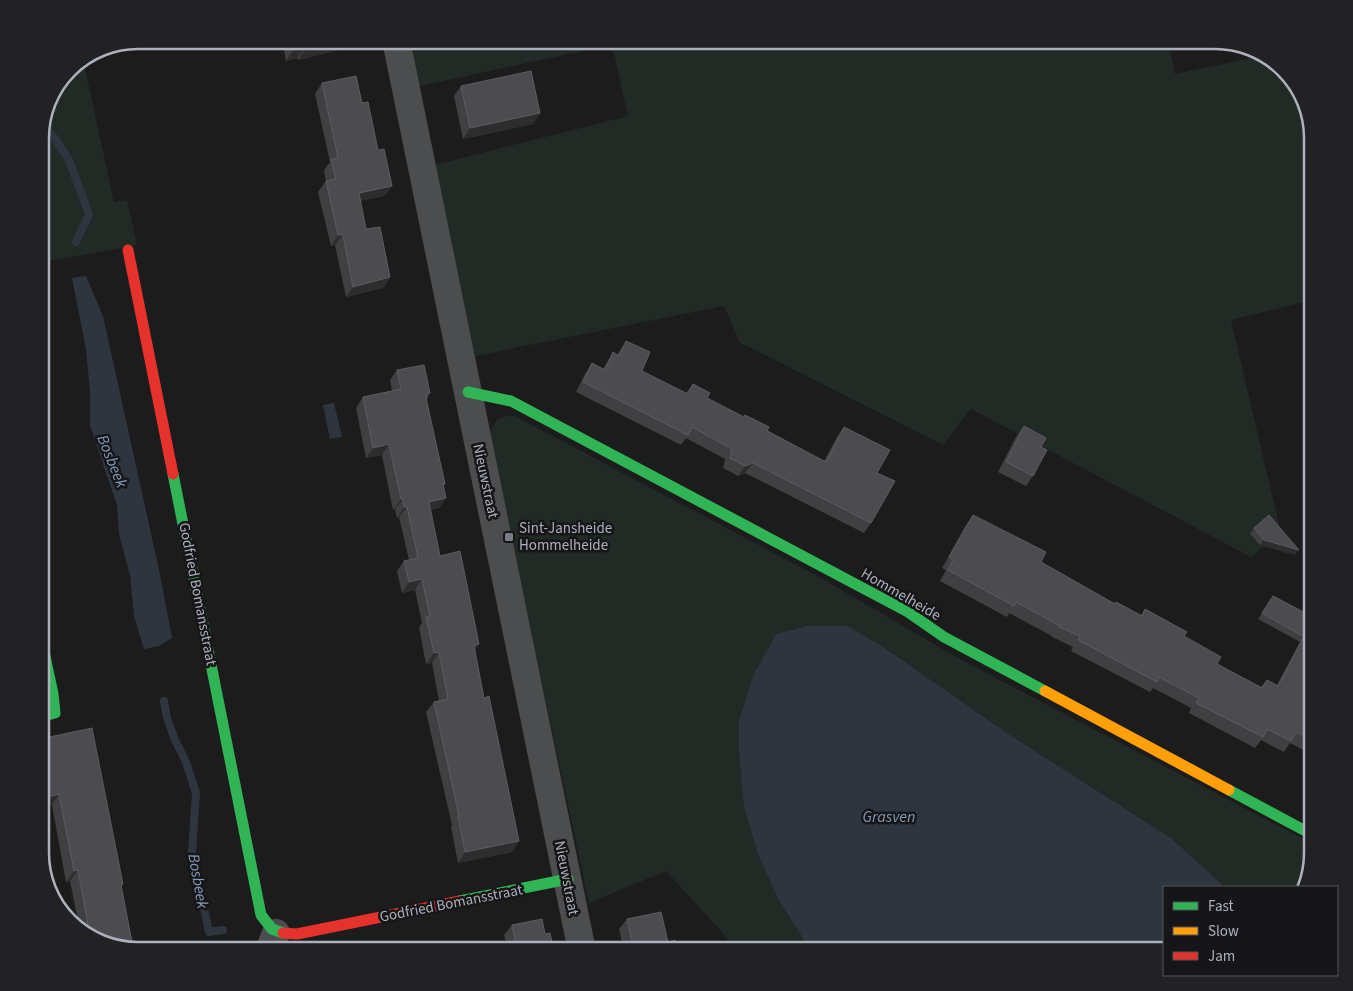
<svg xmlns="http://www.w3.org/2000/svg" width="1353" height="991" font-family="'Source Sans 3',sans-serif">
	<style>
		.green { fill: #212a24 }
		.water { fill: #2e353f }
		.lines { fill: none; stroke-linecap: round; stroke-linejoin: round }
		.stream { stroke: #2e353f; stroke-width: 8 }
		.street { stroke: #4c4d4f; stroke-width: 28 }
		.fast { stroke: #30b455; stroke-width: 11 }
		.slow { stroke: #ff9f0a; stroke-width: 11 }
		.jam { stroke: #e5322d; stroke-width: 11 }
		.wall { fill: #404043 }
		.shaded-wall { fill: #2d2d2e }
		.building { fill: #4c4c50; stroke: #5b5c61 }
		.poi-dot { fill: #7a7c85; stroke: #161618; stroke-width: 2 }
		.labels { text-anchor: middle; stroke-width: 5; stroke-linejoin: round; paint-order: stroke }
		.street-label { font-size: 15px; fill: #adb0bd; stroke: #161618 }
		.poi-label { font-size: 15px; fill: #adb0bd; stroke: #161618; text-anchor: start }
		.water-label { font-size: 16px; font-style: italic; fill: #849ab8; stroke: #161618 }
		.rim { fill: none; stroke: #adb0bd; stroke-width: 2.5 }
	</style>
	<rect width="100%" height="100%" fill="#1c1c1c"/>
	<g class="green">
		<path d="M409 40H1168L1175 74 1261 56 1274 60 1303 94 1313 138V300L1231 320 1281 533 1251 557 971 409 943 445 739 342 724 306 475 356 434 165 628 116 612 45 419 86Z"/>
		<path d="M83 59 114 202 127 200 137 245 40 263V131L50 95 73 65Z"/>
		<path d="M507 416H515L821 578 958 658 1313 844V853L1301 887H1225L1171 838 1007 733 885 648 848 626H807L776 635 739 752 758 854 778 899 811 951H739L666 871 589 903 494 459 490 431 498 419Z"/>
	</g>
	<g class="water">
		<path d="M86 276 103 316 159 570 172 638 159 646 144 649 134 616 130 575 119 534 117 505 105 470 90 425V391L86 349 72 278Z"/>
		<path d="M334 403 342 437 330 439 323 405Z"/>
		<path d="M807 626H848L885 648 1007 733 1171 838 1225 887H1164V951H811L778 899 758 854 744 806 739 752V721L753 676 776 634Z"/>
	</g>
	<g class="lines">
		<g class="stream">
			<path d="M42 124 56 140 69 160 89 214 76 242"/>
			<path d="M164 701 167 718 175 740 186 762 196 793 192 852 209 932 223 930"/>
		</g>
		<g class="street">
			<path d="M396 40 582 951"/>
			<path d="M269 951 276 933"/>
		</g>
		<g class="fast">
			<path d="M468 392 511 401 908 612 944 637 1045 691"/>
			<path d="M173 474 261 915 272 929 283 933"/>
			<path d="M40 633 53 694 55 713 40 717"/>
			<path d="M1229 790 1313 835"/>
			<path d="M460 901 568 879"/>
		</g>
		<path class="slow" d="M1045 691 1229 790"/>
		<g class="jam">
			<path d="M128 250 173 474"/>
			<path d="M283 933 297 934 460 901"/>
		</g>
	</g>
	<g class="wall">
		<path d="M282 40H352L347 48 298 60 297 58 286 61Z"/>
		<path d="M322 83 362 103 378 150 392 186 384 196 360 201 366 229 390 277 383 288 346 297 335 245 331 246 318 192 326 181 324 170 330 162 315 94Z"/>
		<path d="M461 86 540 113 533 124 463 139 454 96Z"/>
		<path d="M626 341 642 371 686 393 693 384 707 398 824 461 837 437 844 427 877 473 871 523 864 533 745 473 738 476 723 468 725 459 686 438 681 445 576 392 585 374 592 363 603 369 613 352 617 355Z"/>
		<path d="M397 370 430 393 426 400 445 484 443 486 446 498 439 508 430 510 440 556 479 644 475 651 484 698 519 841 512 852 458 863 451 827 452 825 426 712 434 702 439 701 432 663 426 664 419 627 422 623 415 590 402 593 397 571 404 561 409 560 399 517 397 518 395 509 393 510 382 455 366 458 356 408 363 397 392 391 390 380Z"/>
		<path d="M1024 426 1033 476 1026 486 998 472 1016 437Z"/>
		<path d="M973 515 1041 562 1114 604 1141 615 1145 609 1184 636 1217 664 1261 687 1267 680 1277 685 1300 642 1258 619 1273 596 1313 617 1310 740 1303 750 1290 743 1284 752 1261 740 1255 748 1189 713 1191 708 1153 688 1150 692 1071 651 1073 647 1052 637V636L1009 613 1007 617 940 581 946 570 942 568 966 525Z"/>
		<path d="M1254 528 1295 555 1260 545 1250 534Z"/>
		<path d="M40 739 123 884 121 887 128 948 80 931 70 881 66 882 52 805 41 807Z"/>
		<path d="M627 919 668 942 677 951H624L619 929Z"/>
		<path d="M512 925 545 934 554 951H508L504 935Z"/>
	</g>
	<g class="shaded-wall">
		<path d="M343 40H352L347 48 298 60 305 49Z"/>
		<path d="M305 48 297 58 286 61 293 50Z"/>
		<path d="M540 113 533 124 463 139 470 128Z"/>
		<path d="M392 186 384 196 351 203 359 193Z"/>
		<path d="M338 235H343L335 245 331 246Z"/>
		<path d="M390 277 383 288 346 297 353 287Z"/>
		<path d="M389 444 382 455 366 458 373 448Z"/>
		<path d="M753 463 745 473 738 476 745 466Z"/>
		<path d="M446 498 439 508 421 512 429 502Z"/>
		<path d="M401 499H403L395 509 393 510Z"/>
		<path d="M404 507H407L399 517 397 518Z"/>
		<path d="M1264 540 1299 550 1295 555 1260 545Z"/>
		<path d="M422 579 415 590 402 593 409 582Z"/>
		<path d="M479 644 472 655 474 646Z"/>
		<path d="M439 652 432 663 426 664 434 653Z"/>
		<path d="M59 794 52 805 41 807 48 797Z"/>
		<path d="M519 841 512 852 458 863 465 852Z"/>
		<path d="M78 870 70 881 66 882 74 871Z"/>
		<path d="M132 942 128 948 119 945Z"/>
	</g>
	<g class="building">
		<path d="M291 40H343L305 49V48L293 50Z"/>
		<path d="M531 71 540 113 470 128 461 86Z"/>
		<path d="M356 76 362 103 368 102 378 150 384 149 392 186 359 193 366 229 380 227 390 277 353 287 343 235H338L326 181 336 179 331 159 338 158 322 83Z"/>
		<path d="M626 341 650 352 642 371 688 394 693 384 710 393 707 398 744 417 745 415 769 427 767 431 826 462 844 427 890 450 877 473 895 481 871 523 753 463 745 466 730 458 732 449 692 427 688 435 583 382 592 363 605 370 613 352 619 356Z"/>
		<path d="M424 365 430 393 426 394 427 398H426L445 484H443L446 498 429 502 440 556 460 551 479 644 474 646 484 698 489 696 519 841 465 852 458 816H459L434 702 448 699 439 652 434 653 426 617 430 616 422 579 409 582 404 561 418 558 407 507H404L403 499H401L389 444 373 448 363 397 401 389 397 370Z"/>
		<path d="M1024 426 1046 438 1041 447 1047 450 1033 476 1006 462Z"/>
		<path d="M973 515 1046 552 1041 562 1115 604 1116 602 1142 616 1145 609 1187 632 1184 636 1221 657 1217 664 1262 688 1267 680 1278 686 1304 636 1313 640V734L1310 740 1296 732 1291 741 1267 729 1263 737 1196 703 1199 698 1159 677 1157 682 1078 640 1080 636 1059 627 1060 626 1016 602 1014 606 948 570 953 560 949 557Z"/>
		<path d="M1269 515 1299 550 1264 540 1254 528Z"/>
		<path d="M1273 596 1313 617V640L1304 636V637L1262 613Z"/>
		<path d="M92 728 123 884 121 885 132 942 119 945 90 935 78 870 74 871 59 794 48 797 40 756V739Z"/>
		<path d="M661 912 668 942 675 940 677 951H634L627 919Z"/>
		<path d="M542 919 545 934 550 933 554 951H517L512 925Z"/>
		<path d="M418 948V951H405Z"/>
	</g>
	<rect class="poi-dot" x="504" y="532" width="10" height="10" rx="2.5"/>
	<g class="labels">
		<g class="street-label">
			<text transform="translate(486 481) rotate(78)" y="5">Nieuwstraat</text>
			<text transform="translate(198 594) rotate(79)" y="5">Godfried Bomansstraat</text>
			<text transform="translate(901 594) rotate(30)" y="5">Hommelheide</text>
			<text transform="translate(567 878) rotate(79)" y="5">Nieuwstraat</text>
			<text transform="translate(451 903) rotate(-11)" y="5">Godfried Bomansstraat</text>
		</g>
		<g class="poi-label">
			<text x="519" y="533">Sint-Jansheide<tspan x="519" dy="17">Hommelheide</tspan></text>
		</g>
		<g class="water-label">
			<text transform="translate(113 461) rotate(68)" y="6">Bosbeek</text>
			<text x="889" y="822">Grasven</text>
			<text transform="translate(199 881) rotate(80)" y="6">Bosbeek</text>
		</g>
	</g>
	<path d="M0 0H1353V991H0ZM138 49H1215A89 89 0 0 1 1304 138V853A89 89 0 0 1 1215 942H138A89 89 0 0 1 49 853V138A89 89 0 0 1 138 49Z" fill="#222225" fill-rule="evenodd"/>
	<path class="rim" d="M138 49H1215A89 89 0 0 1 1304 138V853A89 89 0 0 1 1215 942H138A89 89 0 0 1 49 853V138A89 89 0 0 1 138 49Z"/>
	<rect x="1163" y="886" width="175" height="90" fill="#161618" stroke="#52545a"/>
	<rect x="1173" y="902" width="25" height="8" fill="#30b455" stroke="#52545a"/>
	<text x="1208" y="911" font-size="15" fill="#adb0bd">Fast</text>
	<rect x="1173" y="927" width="25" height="8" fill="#ff9f0a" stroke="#52545a"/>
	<text x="1208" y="936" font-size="15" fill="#adb0bd">Slow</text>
	<rect x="1173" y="952" width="25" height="8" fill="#e5322d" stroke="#52545a"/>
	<text x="1208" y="961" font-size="15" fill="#adb0bd">Jam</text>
</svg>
